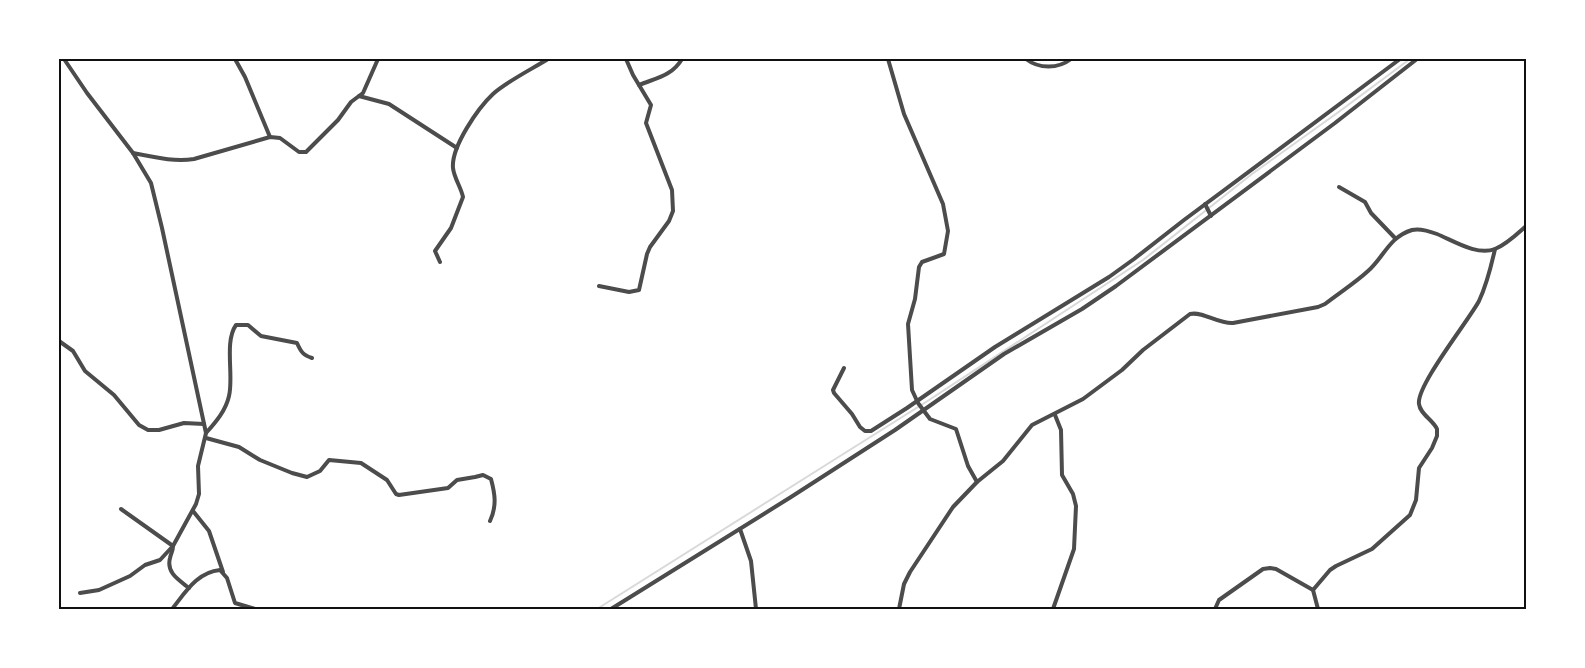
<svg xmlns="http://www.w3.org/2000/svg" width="1585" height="668" font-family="'PT Serif',serif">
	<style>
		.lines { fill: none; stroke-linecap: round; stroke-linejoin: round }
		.stream { stroke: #d9d9d9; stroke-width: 2 }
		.minor { stroke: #4c4c4c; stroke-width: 4 }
		.neatline { fill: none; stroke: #111; stroke-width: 2 }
	</style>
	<rect width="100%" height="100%" fill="#fff"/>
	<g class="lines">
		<path class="stream" d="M597 609 926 402 1143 260 1252 174 1340 111 1410 59"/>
		<g class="minor">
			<path d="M64 59 87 93 133 153 151 183 162 228 206 433 198 466 199 494 196 504 173 546 160 560 145 565 130 576 99 590 80 593"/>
			<path d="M235 59 245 77 270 137"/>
			<path d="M888 59 904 114 943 204 948 231 944 254 922 262 919 267 915 299 908 324 912 390 918 403 930 419 956 429 968 466 977 482"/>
			<path d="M1026 59C1039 69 1058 69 1071 59"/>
			<path d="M639 85C656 78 672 76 682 59"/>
			<path d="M359 96 389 104 457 148"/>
			<path d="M133 153C154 157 173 162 194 159L270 137 280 138 299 152H306L338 120 351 102 363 93 378 59"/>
			<path d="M1339 187 1365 202 1371 213 1395 238"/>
			<path d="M1205 204 1211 216"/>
			<path d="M440 262 435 251 451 228 463 197C461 187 454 178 453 168 451 147 478 108 493 94 506 82 532 69 548 59"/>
			<path d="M599 286 629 292 639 290 647 254 650 247 669 221 673 211 672 190 646 123 651 105 633 75 626 59"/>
			<path d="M59 341 73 351 85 371 114 395 139 425 148 430H159L184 423 204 424"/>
			<path d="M844 368 833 390 834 393 852 414 860 427 865 431H871L907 408 995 347 1109 277 1134 259 1184 220 1400 59"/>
			<path d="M206 433C216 422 226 410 229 396 234 376 224 342 236 325H248L261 336 297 343C301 352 303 355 312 358"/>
			<path d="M206 438 239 447 260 460 292 473 307 477 320 471 329 460 361 463 387 480 396 494 399 495 448 488 457 480 475 477 483 475 491 479C495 494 497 506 490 521"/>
			<path d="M121 509 173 546C173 551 171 553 170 558 166 573 179 580 189 588"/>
			<path d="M193 511 209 531 223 572"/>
			<path d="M740 529 751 561 756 609"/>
			<path d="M1313 590 1330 570 1336 566 1372 549 1410 515 1416 500 1419 468 1432 448 1437 436V429C1433 420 1420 414 1419 404 1416 386 1469 320 1479 301 1487 284 1491 267 1495 249"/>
			<path d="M172 609C185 593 197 572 220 570L227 578 235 603 255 609"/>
			<path d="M611 609 791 497 895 430 1004 354 1082 309 1116 286 1335 123 1417 59"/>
			<path d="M899 609 904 584 910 572 953 507 977 482 1003 461 1032 425 1083 399 1122 370 1143 350 1190 314C1203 311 1218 324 1233 323L1318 307 1325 304C1339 293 1355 283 1368 271 1384 257 1389 237 1412 230 1420 228 1429 231 1437 234 1454 241 1477 256 1495 249 1507 244 1517 234 1526 226"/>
			<path d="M1053 609 1074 549 1076 506 1073 494 1062 475 1061 430 1055 415"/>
			<path d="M1215 609 1219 600 1263 569 1270 568 1276 569 1313 590 1318 609"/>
		</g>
	</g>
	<rect width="1585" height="668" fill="none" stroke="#ffffff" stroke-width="120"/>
	<rect x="60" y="60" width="1465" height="548" class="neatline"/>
</svg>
